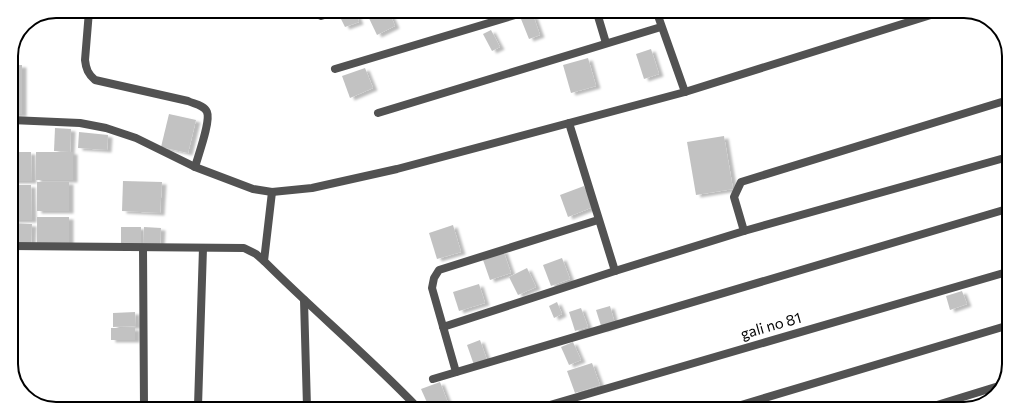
<svg xmlns="http://www.w3.org/2000/svg" width="1020" height="420" font-family="Commissioner,sans-serif">
	<style>
		.building { fill: #c2c2c2; filter: url(#shadow) }
		.lines { fill: none; stroke-linecap: round; stroke-linejoin: round }
		.street { stroke: #525252; stroke-width: 8 }
		.labels { text-anchor: middle; stroke-width: 3; stroke-linejoin: round; paint-order: stroke }
		.street-label { font-size: 15px; fill: #000; stroke: #fff }
		.rim { fill: none; stroke: #000; stroke-width: 2 }
	</style>
	<defs>
		<filter id="shadow"><feDropShadow dx="4.5" dy="2.5" stdDeviation="1" flood-color="#0004"/></filter>
	</defs>
	<rect width="100%" height="100%" fill="#fff"/>
	<g class="building">
		<path d="M351 12H355L359 22 345 27 340 17Z"/>
		<path d="M366 12H389L395 26 377 35Z"/>
		<path d="M533 15 540 35 529 39 521 19Z"/>
		<path d="M491 30 500 47 492 51 483 34Z"/>
		<path d="M651 49 659 74 644 79 636 54Z"/>
		<path d="M588 58 596 86 571 93 563 65Z"/>
		<rect x="11" y="65" width="11" height="49"/>
		<path d="M365 68 373 88 350 98 342 76Z"/>
		<path d="M169 114 196 120 188 153 161 147Z"/>
		<path d="M55 128 71 129 70 152 54 151Z"/>
		<path d="M79 132 108 135 107 150 78 148Z"/>
		<path d="M724 136 733 189 696 195 687 142Z"/>
		<path d="M11 152H31L32 181H11Z"/>
		<rect x="36" y="152" width="37" height="28"/>
		<path d="M123 181 162 182 160 213 122 211Z"/>
		<rect x="37" y="182" width="32" height="29"/>
		<path d="M11 185H31L32 220H11Z"/>
		<path d="M584 186 593 207 568 217 560 195Z"/>
		<rect x="37" y="217" width="32" height="27"/>
		<path d="M11 223 32 224 31 245 11 244Z"/>
		<path d="M453 225 461 252 437 259 429 233Z"/>
		<rect x="121" y="227" width="20" height="19"/>
		<path d="M144 227 161 228 160 245H143Z"/>
		<path d="M503 250 511 273 490 280 482 257Z"/>
		<path d="M562 258 570 279 551 286 543 265Z"/>
		<path d="M527 268 536 287 518 295 509 277Z"/>
		<path d="M479 284 485 303 459 311 453 292Z"/>
		<path d="M962 291 967 304 950 310 946 296Z"/>
		<path d="M557 302 562 314 554 318 549 306Z"/>
		<path d="M610 306 615 324 602 329 596 310Z"/>
		<path d="M581 308 588 327 575 331 569 312Z"/>
		<path d="M135 312 136 326 113 327V313Z"/>
		<rect x="111" y="328" width="24" height="12"/>
		<path d="M480 340 487 360 474 365 467 345Z"/>
		<path d="M573 342 581 360 569 365 561 347Z"/>
		<path d="M592 363 600 385 575 393 567 371Z"/>
		<path d="M440 382 448 403 443 407H429L421 389Z"/>
	</g>
	<g class="lines">
		<g class="street">
			<path d="M89 11 85 60C86 69 88 74 95 80L188 101C194 104 204 105 207 112 211 121 198 156 195 167"/>
			<path d="M597 13 606 43"/>
			<path d="M657 13 685 92"/>
			<path d="M321 16 334 12"/>
			<path d="M335 69 522 13"/>
			<path d="M378 113 661 27"/>
			<path d="M11 120 80 123 106 128 136 138 195 167 253 189 272 192 312 188 397 169 685 92 934 14"/>
			<path d="M569 123 615 271"/>
			<path d="M272 192 264 261C314 311 368 356 417 407"/>
			<path d="M744 231 734 197 741 182 1008 100"/>
			<path d="M11 246 244 248 256 254 264 261"/>
			<path d="M143 248 144 406"/>
			<path d="M304 300 307 407"/>
			<path d="M443 327 615 271 744 231 1008 157"/>
			<path d="M456 372 432 288 434 278 439 270 598 220"/>
			<path d="M433 379 1007 209"/>
			<path d="M198 406 203 248"/>
			<path d="M543 407 1007 272"/>
			<path d="M731 408 1006 326"/>
			<path d="M924 409 1002 385"/>
		</g>
	</g>
	<g class="labels">
		<g class="street-label">
			<text transform="translate(771 326) rotate(-16)" y="5">gali no 81</text>
		</g>
	</g>
	<path d="M0 0H1020V420H0ZM56 18H964A38 38 0 0 1 1002 56V364A38 38 0 0 1 964 402H56A38 38 0 0 1 18 364V56A38 38 0 0 1 56 18Z" fill="#fff" fill-rule="evenodd"/>
	<path class="rim" d="M56 18H964A38 38 0 0 1 1002 56V364A38 38 0 0 1 964 402H56A38 38 0 0 1 18 364V56A38 38 0 0 1 56 18Z"/>
</svg>
